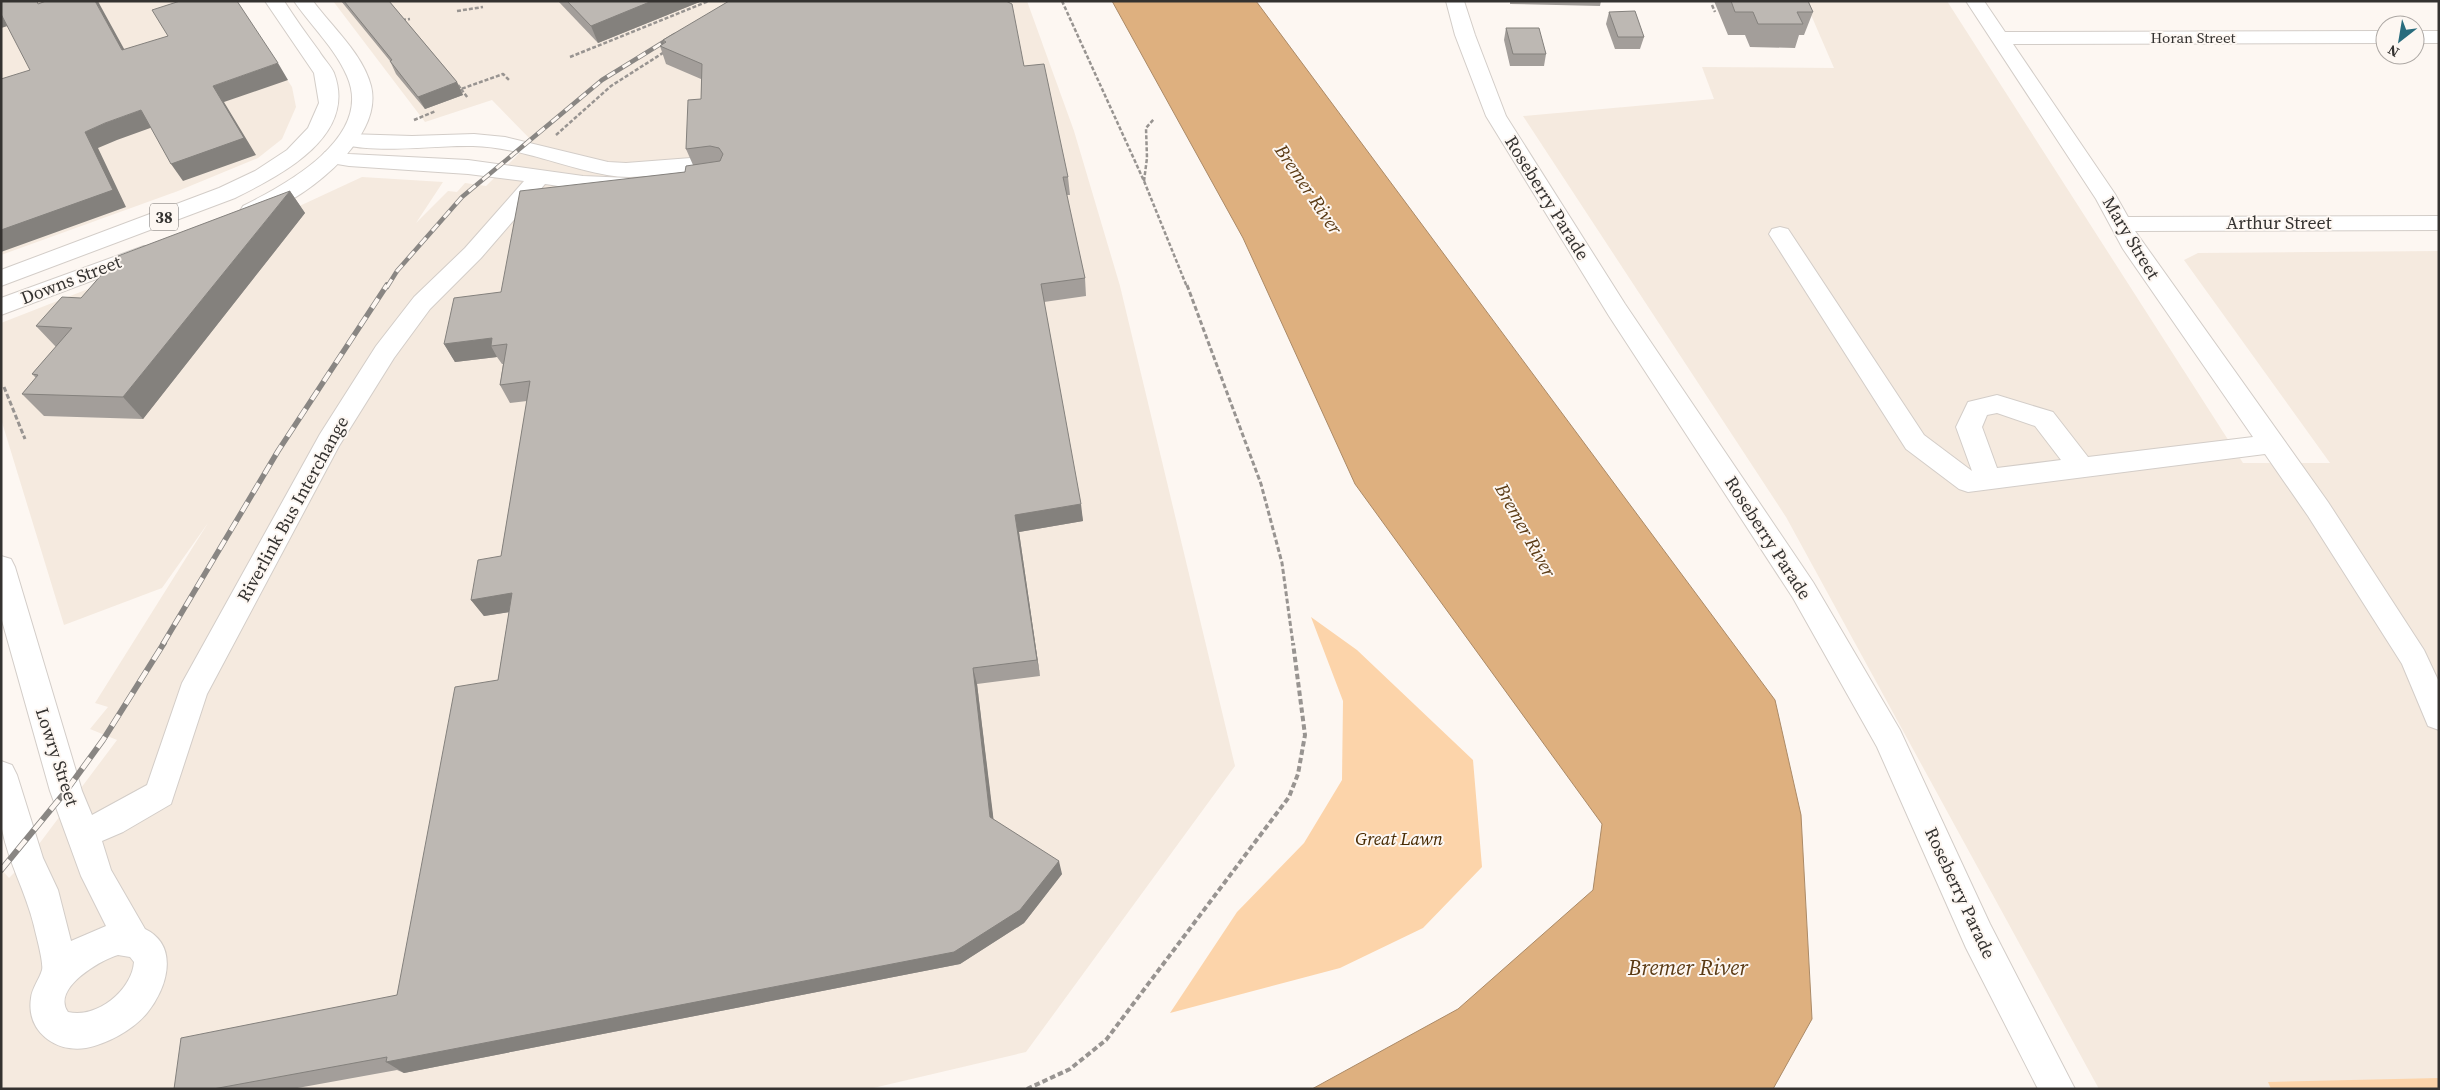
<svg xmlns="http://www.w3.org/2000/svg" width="2440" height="1090" font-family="'Source Serif 4',serif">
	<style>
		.built { fill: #f5eadf }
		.green { fill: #fcd4aa }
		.water { fill: #deb07f; stroke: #ab8a67 }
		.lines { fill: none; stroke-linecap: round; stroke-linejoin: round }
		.minor-casing { stroke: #d3cdc8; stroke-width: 2 }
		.major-casing { stroke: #d3cdc8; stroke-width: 2 }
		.path-far2 { stroke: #989491; stroke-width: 2.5; stroke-dasharray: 4 2; stroke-linecap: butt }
		.path-far1 { stroke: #989491; stroke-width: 3; stroke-dasharray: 5 2.5; stroke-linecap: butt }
		.path { stroke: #989491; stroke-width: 4; stroke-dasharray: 5.5 3; stroke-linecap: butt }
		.minor { fill: #fff; fill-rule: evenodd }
		.major { fill: #fff; fill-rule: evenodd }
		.rail-far2-casing { stroke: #898683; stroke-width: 4.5 }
		.rail-far1-casing { stroke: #898683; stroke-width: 5.5 }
		.rail-casing { stroke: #898683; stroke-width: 6 }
		.rail-far2 { stroke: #fdf7f2; stroke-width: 3; stroke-dasharray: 9; stroke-linecap: butt }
		.rail-far1 { stroke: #fdf7f2; stroke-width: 4; stroke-dasharray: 11; stroke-linecap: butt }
		.rail { stroke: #fdf7f2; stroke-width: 4.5; stroke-dasharray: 13; stroke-linecap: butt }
		.wall { fill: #a39e9a }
		.shaded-wall { fill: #84817d }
		.building { fill: #bdb8b3; stroke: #84817d }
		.labels { text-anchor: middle; stroke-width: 4; stroke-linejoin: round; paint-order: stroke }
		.far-street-label { font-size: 15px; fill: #343230; stroke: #fdf7f2 }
		.shield { fill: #fdf7f2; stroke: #706d6a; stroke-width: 1 }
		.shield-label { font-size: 16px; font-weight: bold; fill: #343230 }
		.street-label { font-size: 18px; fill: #343230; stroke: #fdf7f2 }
		.park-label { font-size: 18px; font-style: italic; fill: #482a01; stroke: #fdf7f2 }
		.water-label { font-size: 19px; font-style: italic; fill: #5a3a14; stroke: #fdf7f2 }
		.near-water-label { font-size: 22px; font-style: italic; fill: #5a3a14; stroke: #fdf7f2 }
	</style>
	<rect width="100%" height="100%" fill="#fdf7f2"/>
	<g class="built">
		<path d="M1 1H236L292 87 296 107 282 139 258 158 178 191 1 255Z"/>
		<path d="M333 1H1027L1074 131 1120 286 1235 766 1026 1052 869 1089H1V869L9 878 27 860 117 740 90 729 108 707 95 703 208 523 162 588 64 625 1 419V323L293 209 362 177 443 182 416 223 448 191 457 192 465 183 486 186 532 141 492 100 425 122Z"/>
		<path d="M1805 1H1947L2243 463H2330L2184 260 2198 253 2439 251V1089H2099L1786 517 1523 116 1714 99 1702 67 1834 68Z"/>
	</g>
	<g class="green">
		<path d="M1311 617 1357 650 1473 760 1482 867 1423 928 1340 968 1170 1013 1237 912 1304 843 1342 780 1343 701Z"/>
		<path d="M2439 1078V1089H2271L2268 1082Z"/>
	</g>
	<path class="water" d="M1112 1H1256L1775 700 1801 815 1812 1019 1773 1089H1312L1458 1009 1593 890 1602 824 1355 484 1243 238Z"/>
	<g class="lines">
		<defs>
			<g id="minor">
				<path d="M1446 1H1464L1475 35 1506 116 1625 304 1813 582 1900 730 1990 924 2075 1089H2038L1966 948 1877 747 1793 598 1609 316 1486 116 1455 35Z"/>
				<path d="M1966 1H1984L2005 32 2385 31V43L2013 44 2115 194 2128 217 2439 216V230L2135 231 2328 502 2424 650 2439 682V730L2428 726 2402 664 2308 516 2265 454 1968 492 1959 489 1906 449 1769 234 1772 229 1780 227 1788 229 1924 435 1972 471 1956 427 1968 402 1997 395 2053 412 2088 457 2253 437 2123 249 2096 199ZM1997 413 2035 426 2061 460 1997 468 1982 427 1987 415Z"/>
				<rect x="2415" y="31" width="24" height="12"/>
				<path d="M348 134 412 136 474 134 505 137 608 162 626 163 717 156 725 157 728 162 725 167 717 168C685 171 637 181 607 175 562 167 519 147 473 146 433 145 379 154 341 144L338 140 341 136Z"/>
				<path d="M332 151 349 154 468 160 583 176 629 178 632 183 629 188C602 195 572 188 545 184L481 258 430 309 394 358 339 446 207 694 171 804 123 832 102 841 111 870 145 929C180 946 167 989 147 1013 133 1030 107 1044 86 1048 55 1053 26 1031 31 998 32 988 39 980 42 970 44 963 36 935 34 926 26 892 8 862 2 829 0 808 1 783 1 761L12 765 17 775 43 858 58 890 71 941 106 926 81 876 50 791 1 617V556L11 559 15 567 82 791 92 815 147 785 182 683 320 434 376 346 414 297 465 248 524 181 468 174 349 166 325 162 321 157 325 152ZM118 955 130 957 134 962C132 990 97 1019 68 1012 51 989 100 960 118 955Z"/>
			</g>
			<g id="major">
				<path d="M265 1H284C295 18 307 35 319 51 323 58 331 66 334 73 358 137 280 175 235 198L1 286V270L219 188 255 171 287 150 308 128 319 103 314 73Z"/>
				<path d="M294 1H313C332 27 363 54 371 86 385 141 297 206 251 218L243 216 240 211 243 206C287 184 374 137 347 76 335 48 311 26 294 1Z"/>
				<path d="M144 246 152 248 155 253 152 258 1 315V298Z"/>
			</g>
		</defs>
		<use href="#minor" class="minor-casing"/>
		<use href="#major" class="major-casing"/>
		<g class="path-far2">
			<path d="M1062 1 1144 181 1187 287"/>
			<path d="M1712 5 1715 12"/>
			<path d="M457 11 483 7"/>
			<path d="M402 20 410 19"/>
			<path d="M570 57 709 1"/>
			<path d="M458 85 461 89 503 74 510 81"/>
			<path d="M461 89 468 98"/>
			<path d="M414 120 436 111"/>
			<path d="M556 135 611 86 666 51"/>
			<path d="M1144 181 1147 158 1146 128 1154 119"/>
		</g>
		<g class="path-far1">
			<path d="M1187 285 1261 484 1282 563 1293 644"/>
			<path d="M4 387 25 439"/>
		</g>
		<path class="path" d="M1027 1089 1070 1069 1106 1040 1289 797 1298 774 1305 735 1293 643"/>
		<use href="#minor" class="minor"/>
		<use href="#major" class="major"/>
		<defs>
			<path id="rail-far2" d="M387 287 397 271 462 197 602 80 675 35"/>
			<path id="rail-far1" d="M163 644 278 451 387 285"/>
			<path id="rail" d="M1 870 66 791 103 740 164 643"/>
		</defs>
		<use href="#rail-far2" class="rail-far2-casing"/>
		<use href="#rail-far1" class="rail-far1-casing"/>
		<use href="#rail" class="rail-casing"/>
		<use href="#rail-far2" class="rail-far2"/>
		<use href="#rail-far1" class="rail-far1"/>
		<use href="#rail" class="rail"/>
	</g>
	<g class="wall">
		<path d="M341 1H389L457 82 463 95 425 109 396 74 390 61Z"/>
		<path d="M558 1H702L598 43Z"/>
		<path d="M1510 1H1601L1600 6 1510 4Z"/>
		<path d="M1714 1H1808L1813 12 1804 35H1799L1795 48 1750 47 1745 35H1728Z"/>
		<path d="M1609 12 1644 37 1640 49H1615L1606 24Z"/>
		<path d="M1506 28 1546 54 1544 66H1510L1504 40Z"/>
		<path d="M663 40 1024 66 1068 177 1070 195H1066L1085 278 1086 296 1044 302 1083 521 1019 532 1040 676 977 684 993 819 1062 874 1024 923 960 964 404 1073 397 1070 292 1089H174L397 995 498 680 509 612 484 616 471 600 501 556 527 401 510 403 500 385 503 364H502L497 357 455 362 444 344 501 292 685 172 693 165 686 149 701 99V79L666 64 660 46 664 43Z"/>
		<path d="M290 191 305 213 143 419 44 416 22 394 36 378 32 374 56 347 36 326Z"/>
	</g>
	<g class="shaded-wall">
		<path d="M95 1H98L100 5 134 67 122 50Z"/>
		<path d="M652 1H702L598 43 591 26Z"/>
		<path d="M1 12 11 25 1 28Z"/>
		<path d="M278 63 288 80 224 102 256 155 183 181 171 164 213 86Z"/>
		<path d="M457 82 463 95 425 109 418 97Z"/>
		<path d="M141 110 153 127 117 140 98 148 126 207 1 252V230L85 132 105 123Z"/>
		<path d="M290 191 305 213 143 419 123 397Z"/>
		<path d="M492 338 491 346 497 357 455 362 444 344Z"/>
		<path d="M1081 504 1083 521 1019 532 1040 676 1037 660 1015 515Z"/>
		<path d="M512 593 524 610 484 616 471 600Z"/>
		<path d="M973 668 977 684 995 831 990 817Z"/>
		<path d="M1059 861 1062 874 1024 923 960 964 404 1073 386 1062Z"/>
	</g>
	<g class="building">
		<path d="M1 1H37L38 4 46 1H95L122 50 168 36 152 10 180 1H237L278 63 213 86 244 138 171 164 141 110 105 123 85 132 113 190 1 230V79L30 70 1 14Z"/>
		<path d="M344 1H389L457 82 418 97 390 61 392 60Z"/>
		<path d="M567 1H652L591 26Z"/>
		<path d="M729 1H1006L1012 4 1024 66 1044 64 1068 177H1063L1085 278 1041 284 1081 504 1015 515 1037 660 973 668 990 817 1059 861 1020 910 954 952 386 1062 387 1057 213 1089H174L181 1038 397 995 455 687 498 680 512 593 471 600 478 560 501 556 530 381 500 385 507 344 491 346 492 338 444 344 454 298 501 292 520 191 685 172 686 166 720 161 723 154 719 148 710 146 686 149 688 100 701 99 702 64 660 46 666 42 663 40Z"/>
		<path d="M1731 1H1808L1813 12H1797L1803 24H1758L1753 12H1735Z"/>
		<path d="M1635 11 1644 37H1618L1609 12Z"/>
		<path d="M1506 28H1539L1546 54H1513Z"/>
		<path d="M290 191 123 397 22 394 38 375 32 374 72 328 36 326 62 297 81 298 118 256Z"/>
	</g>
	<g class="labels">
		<g class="far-street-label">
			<text x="2193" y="43">Horan Street</text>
		</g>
		<rect class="shield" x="150" y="203.5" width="28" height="27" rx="4"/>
		<g class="shield-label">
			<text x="164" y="223">38</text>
		</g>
		<g class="street-label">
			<text transform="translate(1547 198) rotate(58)" y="6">Roseberry Parade</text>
			<text x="2279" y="229">Arthur Street</text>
			<text transform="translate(2131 238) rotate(59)" y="6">Mary Street</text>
			<text transform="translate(71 280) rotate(-21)" y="6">Downs Street</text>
			<text transform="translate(293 509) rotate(-61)" y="6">Riverlink Bus Interchange</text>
			<text transform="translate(1768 538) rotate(57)" y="6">Roseberry Parade</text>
			<text transform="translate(57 757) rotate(72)" y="6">Lowry Street</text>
			<text transform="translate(1960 893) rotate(65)" y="6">Roseberry Parade</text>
		</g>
		<g class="park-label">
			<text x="1399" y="845">Great Lawn</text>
		</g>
		<g class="water-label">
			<text transform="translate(1309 189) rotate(56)" y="7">Bremer River</text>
			<text transform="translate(1526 530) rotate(61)" y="7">Bremer River</text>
		</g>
		<g class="near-water-label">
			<text x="1688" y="975">Bremer River</text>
		</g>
	</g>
	<rect width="2440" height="1090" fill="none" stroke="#343230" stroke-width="5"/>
	<g transform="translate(2400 40) rotate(211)"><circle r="24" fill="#fdf7f2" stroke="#ada8a4"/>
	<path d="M0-4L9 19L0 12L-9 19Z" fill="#296c7d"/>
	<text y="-8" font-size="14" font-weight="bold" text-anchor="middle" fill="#343230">N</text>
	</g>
</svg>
